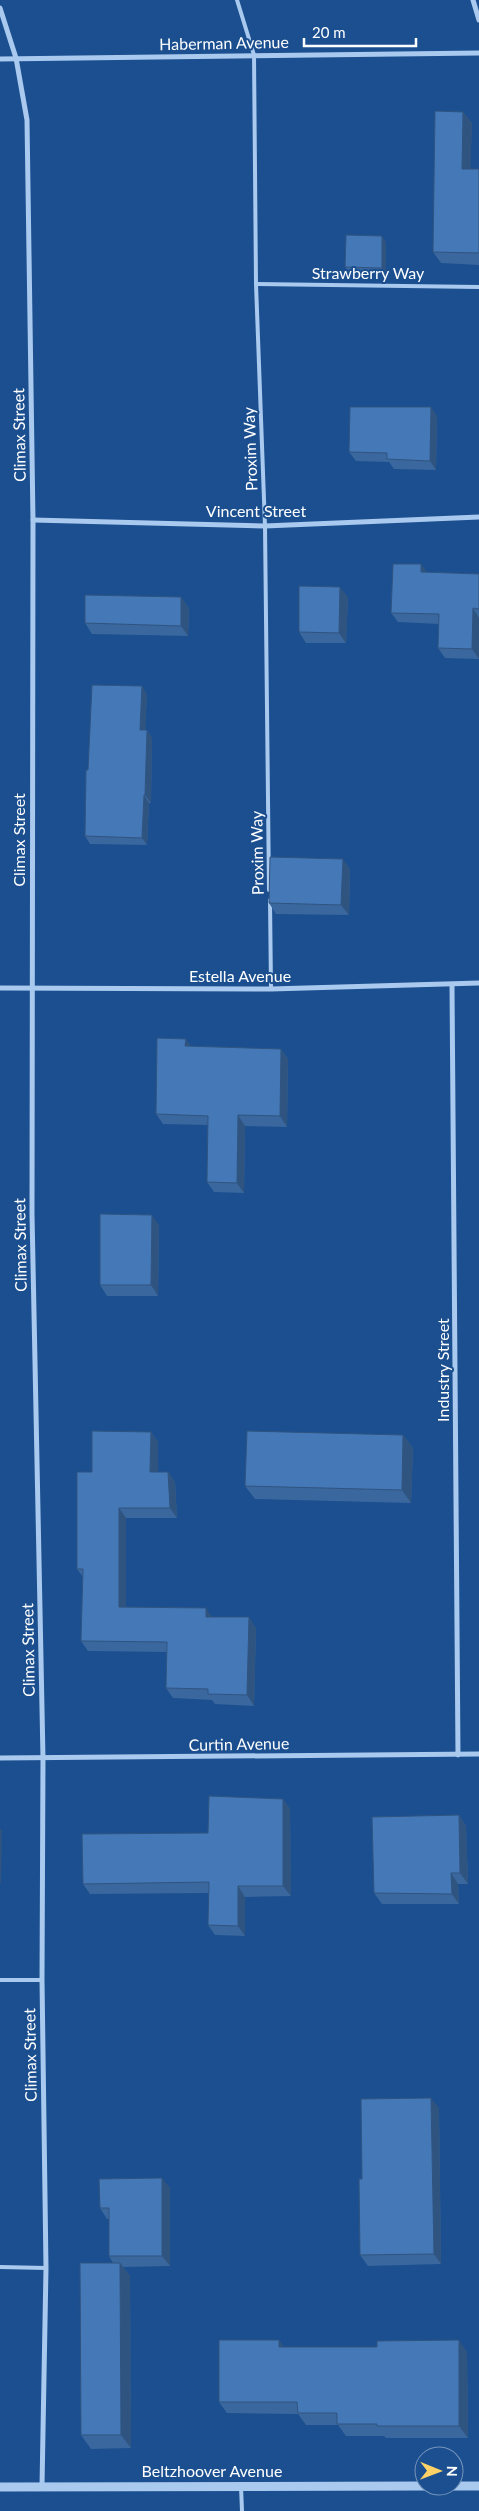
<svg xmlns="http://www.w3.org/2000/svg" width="479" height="2511" font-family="Lato,sans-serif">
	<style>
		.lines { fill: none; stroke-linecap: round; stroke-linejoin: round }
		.service { stroke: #a9c9ee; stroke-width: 4 }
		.minor { stroke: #a9c9ee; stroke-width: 5 }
		.tertiary { stroke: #a9c9ee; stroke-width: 9 }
		.wall { fill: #3a679d }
		.shaded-wall { fill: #305480 }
		.building { fill: #4478b7; stroke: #305480 }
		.labels { text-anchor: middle; stroke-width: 4; stroke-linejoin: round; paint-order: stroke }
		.street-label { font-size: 16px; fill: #fff; stroke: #1b4f8f }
	</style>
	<rect width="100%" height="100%" fill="#1b4f8f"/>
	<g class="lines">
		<g class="service">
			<path d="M237 0 254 55 256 284 265 526 269 890"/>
			<path d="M256 284 479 287"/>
			<path d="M270 900 271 989"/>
			<path d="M0 1980H42"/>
			<path d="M0 2267 46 2268"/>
			<path d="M241 2486 242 2511"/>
		</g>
		<g class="minor">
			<path d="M473 0 479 20"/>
			<path d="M0 8 16 58 27 120 33 520 32 1214 43 1758 42 1980 46 2268 42 2486"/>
			<path d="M0 59 479 53"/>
			<path d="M33 520 265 526 479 517"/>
			<path d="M452 985 458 1755"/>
			<path d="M0 988 271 989 479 983"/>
			<path d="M0 1758 479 1754"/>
		</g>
		<g class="tertiary">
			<path d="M454 2486H479"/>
			<path d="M0 2487 424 2486"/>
		</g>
	</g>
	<g class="wall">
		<path d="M463 112 472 123 470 169H479V265L441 263 433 252Z"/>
		<path d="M386 242V274L350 273 345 267Z"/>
		<path d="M437 416 436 470 394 469 389 462 356 461 349 452Z"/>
		<path d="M427 572 479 574V659L445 658 438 648 439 624 398 622 391 613Z"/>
		<path d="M181 597 189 608 188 636 92 634 85 623Z"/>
		<path d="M348 597 346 643H306L299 632Z"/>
		<path d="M147 694 145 730H147L152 738 151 803H149L147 845 90 844 85 836 88 770Z"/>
		<path d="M350 869 349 915 276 914 269 903Z"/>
		<path d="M190 1046 281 1049 288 1059 287 1127 245 1126 244 1193 214 1192 207 1182 208 1125 163 1124 156 1114Z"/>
		<path d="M159 1225 158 1296H107L100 1285Z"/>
		<path d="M151 1432 158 1442V1472H168L175 1482 177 1518H126V1607L212 1617 256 1628 254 1706 215 1704 212 1700 173 1698 166 1688 167 1652 88 1651 81 1641 83 1577 77 1569 92 1472Z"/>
		<path d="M403 1435 413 1448 411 1503 255 1499 245 1486Z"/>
		<path d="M283 1799 290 1809 291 1896 245 1897V1936L215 1935 208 1925 209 1893 90 1894 83 1884 208 1833Z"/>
		<path d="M459 1815 466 1826 468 1884H458L459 1904H382L374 1893Z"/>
		<path d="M439 2108 441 2264 368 2266 360 2255 362 2179Z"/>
		<path d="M170 2188V2266L123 2267 130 2276 131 2448 91 2449 81 2435 113 2263 109 2256V2219H107L100 2208Z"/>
		<path d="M279 2340 284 2347 467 2352 468 2438H386L384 2436H346L338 2425H306L298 2414 227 2413 219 2402Z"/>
	</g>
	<g class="shaded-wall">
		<path d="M463 112 472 123 470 180 462 169Z"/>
		<path d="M382 236 386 242V274L382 268Z"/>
		<path d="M431 407 437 416 436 470 430 461Z"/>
		<path d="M421 564 428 574 421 572Z"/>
		<path d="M340 587 348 597 346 643 339 633Z"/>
		<path d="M181 597 189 608 188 636 181 626Z"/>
		<path d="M473 608 479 618V659L472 649Z"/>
		<path d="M142 686 147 694 145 738 140 730Z"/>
		<path d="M147 730 152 738 151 803 145 795Z"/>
		<path d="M144 795 149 803 147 845 142 838Z"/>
		<path d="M343 859 350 869 349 915 341 905Z"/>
		<path d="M186 1039 193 1049 185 1046Z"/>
		<path d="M281 1049 288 1059 287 1127 280 1116Z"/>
		<path d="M238 1115 245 1126 244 1193 237 1183Z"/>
		<path d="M152 1215 159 1225 158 1296 151 1285Z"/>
		<path d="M151 1432 158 1442V1482L150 1472Z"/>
		<path d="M403 1435 413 1448 411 1503 402 1490Z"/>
		<path d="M168 1472 175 1482 177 1518 170 1508Z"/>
		<path d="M119 1508 126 1518V1617L119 1607Z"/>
		<path d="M206 1608 213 1619 206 1617Z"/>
		<path d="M249 1617 256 1628 254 1706 247 1695Z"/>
		<path d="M283 1799 290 1809 291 1896 283 1886Z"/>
		<path d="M459 1815 466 1826 468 1884 460 1873Z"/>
		<path d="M0 1828 2 1831 1 1883 0 1882Z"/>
		<path d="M451 1873 458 1884 459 1904 452 1894Z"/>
		<path d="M238 1886 245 1897V1936L238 1926Z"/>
		<path d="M431 2098 439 2108 441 2264 434 2254Z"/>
		<path d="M162 2178 170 2188V2266L162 2256Z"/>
		<path d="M120 2263 130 2276 131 2448 121 2435Z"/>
		<path d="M279 2340 287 2351 279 2347Z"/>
		<path d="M459 2340 467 2352 468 2438 459 2426Z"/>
	</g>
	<g class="building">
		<path d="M435 111 463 112 462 169H479V253L433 252Z"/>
		<path d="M346 235 382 236V268L345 267Z"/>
		<path d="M350 407H431L430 461 387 459V453L349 452Z"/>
		<path d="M393 564H421V572L479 574V609L473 608 472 649 438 648 439 614 391 613Z"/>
		<path d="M299 586 340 587 339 633 299 632Z"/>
		<path d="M85 595 181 597V626L85 623Z"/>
		<path d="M92 685 142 686 140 730H147L145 795H144L142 838 85 836 86 770H88Z"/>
		<path d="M270 857 343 859 341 905 269 903Z"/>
		<path d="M157 1038 186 1039 185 1046 281 1049 280 1116 238 1115 237 1183 207 1182 208 1116 156 1114Z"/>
		<path d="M100 1214 152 1215 151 1285H100Z"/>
		<path d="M92 1431 151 1432 150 1472H168L170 1508H119V1607L206 1608V1617H249L247 1695 208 1694V1689L166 1688 167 1642 81 1641 83 1569H77V1472H92Z"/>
		<path d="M247 1431 403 1435 402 1490 245 1486Z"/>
		<path d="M209 1796 283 1799V1886H238V1926L208 1925 209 1882 83 1884 82 1834 208 1833Z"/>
		<path d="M459 1815 460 1873H451L452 1894 374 1893 372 1817Z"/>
		<path d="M431 2098 434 2254 360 2255 359 2179H362L361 2099Z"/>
		<path d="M162 2178V2256H109V2208H100L99 2179Z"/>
		<path d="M80 2263H120L121 2435H81Z"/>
		<path d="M219 2340H279V2347H377V2341L459 2340V2426H377V2424H337V2413H298L297 2402H219Z"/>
	</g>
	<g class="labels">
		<g class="street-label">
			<text transform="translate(224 43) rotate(-1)" y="6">Haberman Avenue</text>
			<text x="368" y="279">Strawberry Way</text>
			<text transform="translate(19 435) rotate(-91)" y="6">Climax Street</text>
			<text transform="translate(250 449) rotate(-92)" y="6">Proxim Way</text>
			<text x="256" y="517">Vincent Street</text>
			<text transform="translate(19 840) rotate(-90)" y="6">Climax Street</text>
			<text transform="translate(257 853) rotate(-91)" y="6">Proxim Way</text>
			<text x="240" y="982">Estella Avenue</text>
			<text transform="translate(20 1245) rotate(-91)" y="6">Climax Street</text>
			<text transform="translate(443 1370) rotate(-90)" y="6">Industry Street</text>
			<text transform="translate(28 1650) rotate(-91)" y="6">Climax Street</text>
			<text transform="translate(239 1744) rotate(-1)" y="6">Curtin Avenue</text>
			<text transform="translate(30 2055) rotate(-91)" y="6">Climax Street</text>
			<text x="212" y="2477">Beltzhoover Avenue</text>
		</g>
	</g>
	<g transform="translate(439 2471) rotate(91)"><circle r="24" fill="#1b4f8f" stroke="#7695bc"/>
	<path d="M0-4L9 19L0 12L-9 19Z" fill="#ffd166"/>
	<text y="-8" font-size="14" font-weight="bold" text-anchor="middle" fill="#ffffff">N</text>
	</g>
	<path d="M304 38v8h112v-8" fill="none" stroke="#ffffff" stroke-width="2.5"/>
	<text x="312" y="38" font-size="15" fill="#ffffff" stroke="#1b4f8f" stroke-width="4" paint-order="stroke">20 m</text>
</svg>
